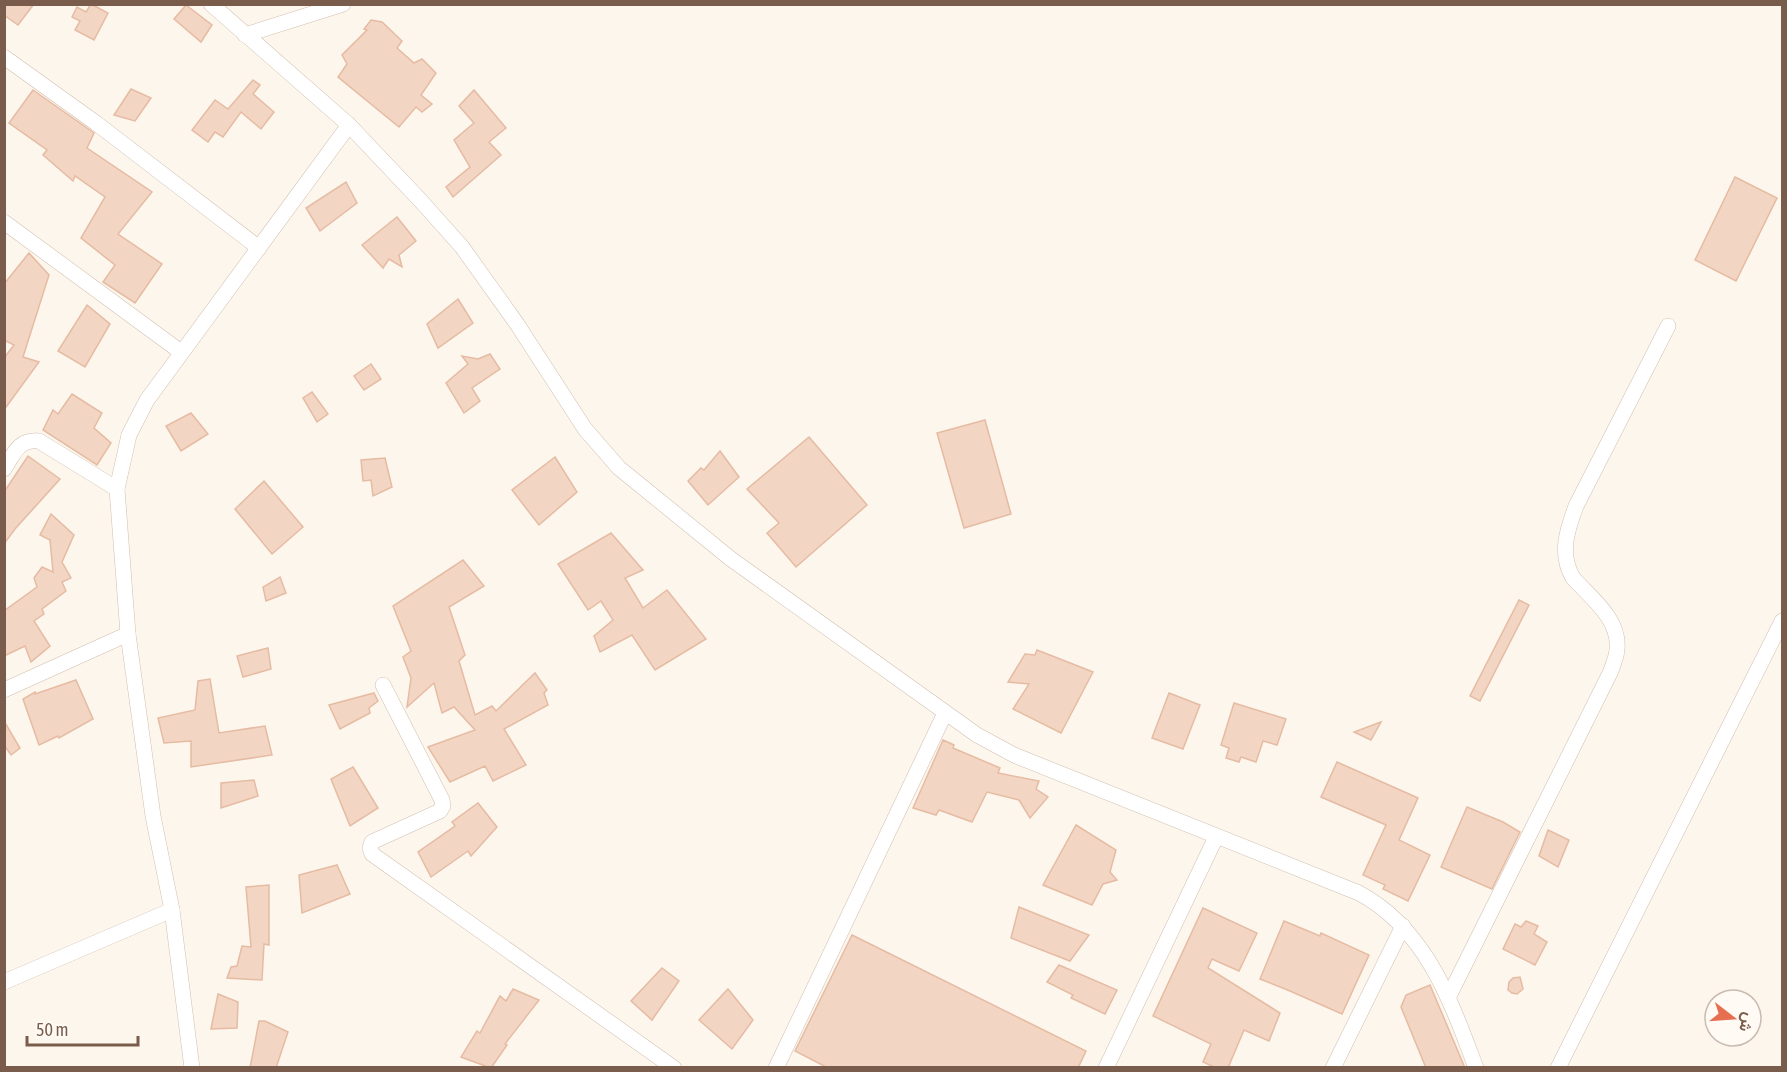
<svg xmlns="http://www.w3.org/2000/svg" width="1787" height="1072" font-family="'Asap Condensed',Vazirmatn,sans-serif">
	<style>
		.building { fill: #f3d5c3; stroke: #e6bba3; stroke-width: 1.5 }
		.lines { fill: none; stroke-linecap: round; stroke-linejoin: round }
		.street-casing { stroke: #d1beb0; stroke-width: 16 }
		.street { stroke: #fff; stroke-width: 15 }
	</style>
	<rect width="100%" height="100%" fill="#fdf6ec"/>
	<g class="building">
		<path d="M4 4H34L18 25 4 15Z"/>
		<path d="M91 4 108 13 94 40 75 30 80 21 72 17 77 7 86 12Z"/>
		<path d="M186 5 212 25 201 42 174 19Z"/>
		<path d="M371 20 382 22 402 41 397 48 414 63 422 59 436 73 421 95 432 104 422 112 416 107 399 127 338 77 347 64 342 55 367 30 364 29Z"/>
		<path d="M253 80 260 85 253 94 274 112 261 129 241 112 223 137 215 132 208 142 192 130 215 100 228 109Z"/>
		<path d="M131 89 151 98 135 121 114 115Z"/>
		<path d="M33 90 94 133 87 148 152 192 118 234 162 264 135 303 103 282 115 265 81 238 105 197 75 176 73 181 43 155 47 150 9 123Z"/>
		<path d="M474 90 506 128 489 142 501 155 453 197 446 187 470 167 454 140 474 123 459 106Z"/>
		<path d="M1735 177 1777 198 1736 281 1695 260Z"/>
		<path d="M346 182 357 203 320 231 306 208Z"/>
		<path d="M397 217 416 241 399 255 402 267 389 259 383 268 362 245Z"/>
		<path d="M29 253 49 275 23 357 39 362 4 410V358L14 345 4 340V284Z"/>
		<path d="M458 299 473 323 438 348 427 324Z"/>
		<path d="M87 305 110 324 85 367 58 351Z"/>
		<path d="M490 354 500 369 472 388 480 401 464 413 446 383 468 364 462 356 478 359Z"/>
		<path d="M371 364 381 379 364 390 354 376Z"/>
		<path d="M312 392 328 414 317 422 303 398Z"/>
		<path d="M72 394 102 413 94 428 111 443 97 465 43 430 53 410 58 414Z"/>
		<path d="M191 413 208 434 181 451 166 426Z"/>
		<path d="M985 420 1011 514 964 528 937 433Z"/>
		<path d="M809 437 867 505 796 567 767 533 779 523 747 489Z"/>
		<path d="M720 451 739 477 708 505 688 481 701 468 704 470Z"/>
		<path d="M28 456 60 479 15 529 4 544V492Z"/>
		<path d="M555 457 577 492 539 525 512 490Z"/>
		<path d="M385 458 392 487 373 496 371 480 363 481 361 460Z"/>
		<path d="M264 481 303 527 272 554 235 509Z"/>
		<path d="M51 514 74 535 62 562 71 578 62 582 66 591 42 609 44 614 34 621 50 646 31 662 25 646 4 656V611L37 587 34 578 42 567 53 572 50 540 40 535Z"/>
		<path d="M611 533 643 570 625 578 643 608 667 590 706 639 655 670 632 635 600 652 594 636 613 620 601 601 588 610 558 564Z"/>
		<path d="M463 560 484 586 449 607 465 655 459 661 475 715 492 706 496 711 535 673 547 690 544 693 548 705 504 729 526 765 493 781 485 766 450 782 428 747 475 730 454 707 442 713 434 683 407 707 411 678 403 657 411 651 393 606Z"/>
		<path d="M280 577 286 593 266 601 263 587Z"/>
		<path d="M1519 600 1529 605 1480 701 1470 696Z"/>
		<path d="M268 648 271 669 243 677 237 656Z"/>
		<path d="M1037 650 1093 672 1061 733 1013 709 1029 684 1008 682 1025 654 1035 655Z"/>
		<path d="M210 679 219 733 265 726 272 755 191 767V741L164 743 158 718 195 710 198 681Z"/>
		<path d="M76 680 93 719 59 738 58 736 39 745 23 699 35 692V694Z"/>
		<path d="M374 693 378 701 369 708 370 713 340 729 329 705Z"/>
		<path d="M1169 693 1200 705 1183 749 1152 738Z"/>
		<path d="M1234 703 1286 719 1277 745 1263 741 1256 762 1241 757 1239 762 1226 758 1229 748 1221 745Z"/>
		<path d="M4 721 20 748 11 755 4 745Z"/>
		<path d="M1381 722 1371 740 1354 732Z"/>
		<path d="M943 740 954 745 953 748 1000 768 998 773 1039 781 1036 789 1048 797 1030 818 1019 800 987 792 972 822 939 810 936 815 913 808Z"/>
		<path d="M1337 762 1418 798 1399 840 1430 855 1408 901 1383 889 1385 885 1363 875 1386 825 1321 797Z"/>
		<path d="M353 767 378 808 350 826 331 779Z"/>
		<path d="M254 780 258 796 221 808V783Z"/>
		<path d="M478 803 497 827 471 856 468 851 431 877 418 852 455 826 452 822Z"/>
		<path d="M1467 807 1503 822 1520 832 1492 889 1441 867Z"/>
		<path d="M1076 825 1116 850 1110 872 1117 880 1103 884 1092 905 1043 885Z"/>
		<path d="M1548 830 1569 840 1558 867 1539 856Z"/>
		<path d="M337 865 350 894 302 913 299 875Z"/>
		<path d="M269 885V945L264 944 262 980 227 978 231 967 237 966 242 946 251 947 246 887Z"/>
		<path d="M1019 907 1089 935 1070 961 1011 938Z"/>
		<path d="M1203 908 1257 933 1239 971 1212 959 1208 968 1280 1013 1269 1041 1244 1030 1228 1068H1216L1203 1062 1211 1044 1153 1016Z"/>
		<path d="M1284 921 1320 936 1321 933 1369 955 1342 1014 1290 991 1260 979Z"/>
		<path d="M1526 921 1538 926 1534 934 1547 942 1535 965 1503 949 1515 924 1521 927Z"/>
		<path d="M852 935 1086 1051 1078 1068H828L795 1051Z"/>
		<path d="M1059 965 1117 990 1105 1014 1071 998 1073 995 1047 982Z"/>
		<path d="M662 968 679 981 652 1020 631 1001Z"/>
		<path d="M1520 977 1523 989 1517 994 1512 993 1508 990 1509 982 1513 978Z"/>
		<path d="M1430 985 1465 1068H1426L1401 1007 1406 995Z"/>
		<path d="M513 989 539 1000 505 1044 507 1045 491 1068 461 1057 477 1031 480 1033 500 996 506 1001Z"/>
		<path d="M728 989 753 1020 732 1049 699 1020Z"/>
		<path d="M218 994 238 1002 237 1028 211 1029Z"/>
		<path d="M259 1021H265L288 1032 276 1068H250Z"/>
	</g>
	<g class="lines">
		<defs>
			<g id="street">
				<path d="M211 4 349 125 420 200 462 247 517 324 585 429 619 468 731 559 977 735 1014 755 1359 893C1426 929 1451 1001 1476 1068"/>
				<path d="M245 35 343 4"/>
				<path d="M4 57 96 123 259 248"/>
				<path d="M4 222 181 352"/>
				<path d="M4 469C14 454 18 439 39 441L117 489"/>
				<path d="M383 685 442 800 443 806 440 811 372 842 370 848 372 854 674 1068"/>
				<path d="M4 690 128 634"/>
				<path d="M4 982 172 910"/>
				<path d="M1449 996 1611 671C1613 664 1617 656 1617 649 1620 619 1591 598 1573 578 1559 554 1567 530 1576 506L1668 326"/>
				<path d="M192 1068 172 910 153 816 128 634 117 489 129 435 147 400 349 125"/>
				<path d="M776 1068 945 713"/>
				<path d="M1106 1068 1216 837"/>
				<path d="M1333 1068 1403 926"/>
				<path d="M1558 1068 1782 621"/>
			</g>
		</defs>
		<use href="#street" class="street-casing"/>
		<use href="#street" class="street"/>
	</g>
	<rect width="1787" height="1072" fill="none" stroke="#7a5c4d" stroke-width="12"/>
	<g transform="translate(1733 1018) rotate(107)"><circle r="28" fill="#fffaf3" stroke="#cabbb1" stroke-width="1.5"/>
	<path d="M0-4.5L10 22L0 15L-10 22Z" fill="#e76f51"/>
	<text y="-9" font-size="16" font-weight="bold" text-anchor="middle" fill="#7a5c4d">ش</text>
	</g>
	<path d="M27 1036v9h111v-9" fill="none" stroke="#7a5c4d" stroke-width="3"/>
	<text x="36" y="1036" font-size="18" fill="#7a5c4d" stroke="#fffaf3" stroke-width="4.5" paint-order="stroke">50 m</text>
</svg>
